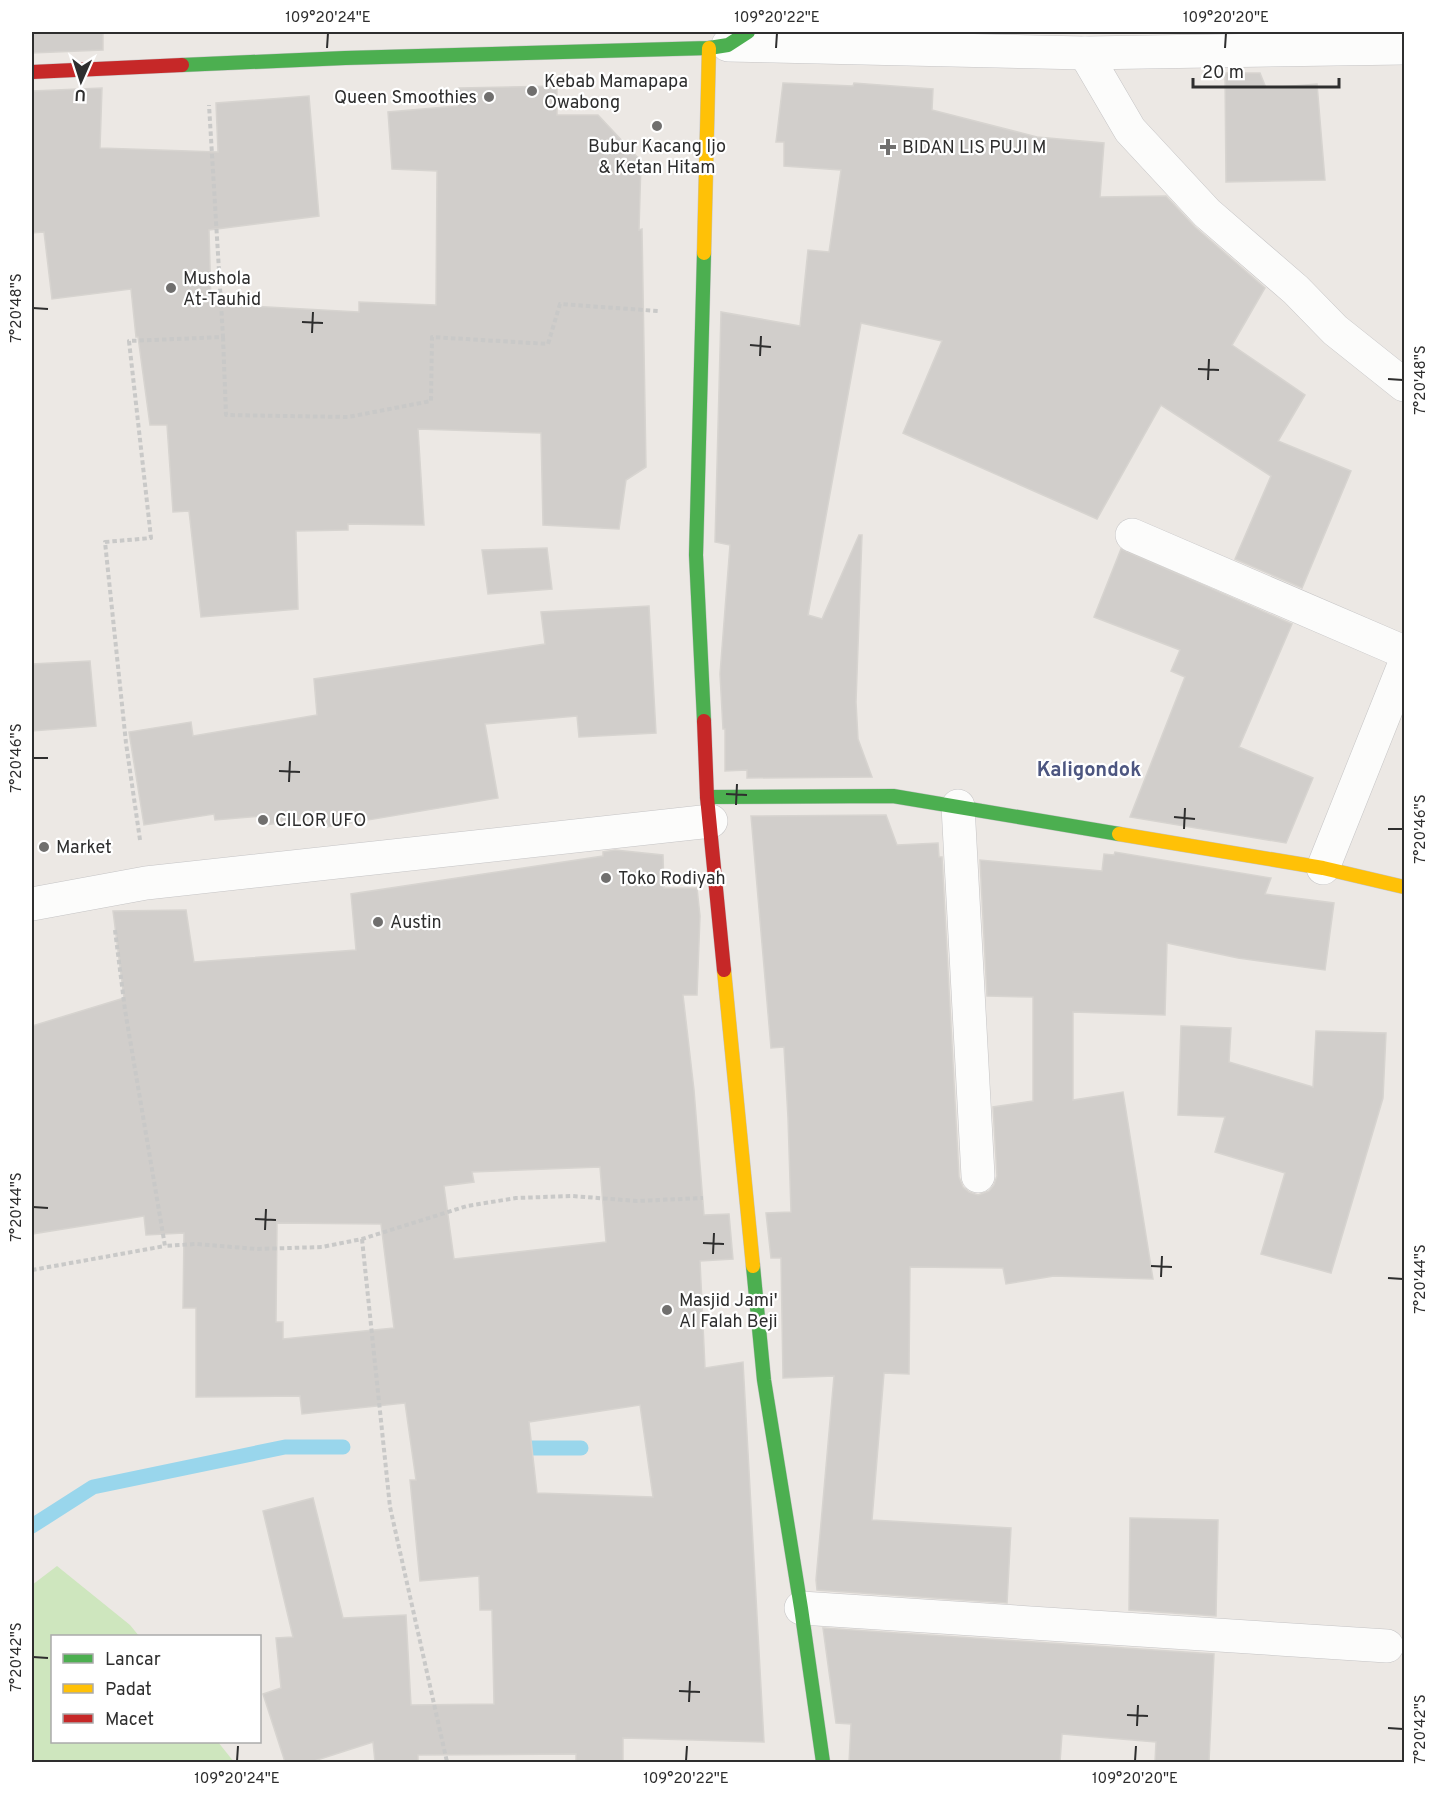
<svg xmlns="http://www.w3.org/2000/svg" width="1436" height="1794" font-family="Overpass,sans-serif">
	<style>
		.green { fill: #cee6be }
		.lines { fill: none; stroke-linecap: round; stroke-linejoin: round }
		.stream { stroke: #99d6ec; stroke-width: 15 }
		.building { fill: #d1cecb; stroke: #d7d4d0; stroke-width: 1.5; fill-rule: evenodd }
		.street-casing { stroke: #c5c4c5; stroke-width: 34 }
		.fast-casing { stroke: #c5c4c5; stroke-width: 15 }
		.slow-casing { stroke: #c5c4c5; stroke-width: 15 }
		.jam-casing { stroke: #c5c4c5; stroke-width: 15 }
		.path { stroke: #c9c9c8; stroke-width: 4; stroke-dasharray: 4.5 3; stroke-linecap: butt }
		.street { stroke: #fcfcfb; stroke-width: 33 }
		.fast { stroke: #4caf50; stroke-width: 14 }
		.slow { stroke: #ffc107; stroke-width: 14 }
		.jam { stroke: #c62828; stroke-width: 14 }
		.ticks { fill: none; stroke: #2e2e2e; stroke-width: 2 }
		.poi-dot { fill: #706f6e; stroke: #fff; stroke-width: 2 }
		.labels { text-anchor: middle; stroke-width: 4.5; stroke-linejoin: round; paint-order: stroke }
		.poi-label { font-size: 18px; fill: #2e2e2e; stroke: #fff; text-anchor: start }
		.neighbourhood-label { font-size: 20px; font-weight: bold; fill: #4d5680; stroke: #fff }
		.neatline { fill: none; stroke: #2e2e2e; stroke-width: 2 }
		.ticks-label { font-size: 15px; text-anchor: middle; fill: #2e2e2e }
	</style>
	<rect width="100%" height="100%" fill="#ece8e4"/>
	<path class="green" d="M57 1566 130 1625 139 1636H52V1742H218L234 1762H32V1585Z"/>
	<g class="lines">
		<g class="stream">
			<path d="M512 1448H581"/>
			<path d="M32 1526 93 1487 285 1447H343"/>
		</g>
	</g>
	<g class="building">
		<path d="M32 32H103V50L32 53Z"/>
		<path d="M1225 73H1260L1266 88 1317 84 1325 180 1226 182Z"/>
		<path d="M783 83 853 86 854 83 933 89 932 110 1037 137 1104 143 1100 197 1166 196 1195 227 1265 288 1232 345 1305 395 1278 441 1351 471 1302 588 1235 559 1271 476 1161 405 1097 519 903 433 942 341 861 323 808 615 822 619 859 535H862L856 702 858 739 872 777 747 778V770L725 771V729H723L720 674 730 545 715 542 721 312 800 326 808 250 829 252 841 170 784 166V142H776Z"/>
		<path d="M557 86V115H598L641 161 639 230 642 229 646 467 626 480 619 529 543 525 541 433 418 429 424 525 348 524V530L296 531 298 609 201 617 189 511 173 512 167 425H150L138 337H136L131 289 52 299 44 232 32 233V91L102 88 100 148 218 152 216 103 309 96 319 216 209 230 211 304 359 312V302L436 305 437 171 392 169 388 112 457 106 459 88Z"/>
		<path d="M547 548 552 589 488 594 482 550Z"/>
		<path d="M1121 549 1292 624 1239 747 1313 778 1286 843 1130 817 1185 677 1171 671 1180 650 1094 617Z"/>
		<path d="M649 606 656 733 579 737 577 716 485 724 498 798 327 827 326 816 266 825 262 816 215 820 214 814 144 825 129 732 191 722 193 736 317 715 314 679 545 644 541 612Z"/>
		<path d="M90 661 96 726 32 731V664Z"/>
		<path d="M886 815 897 845 938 843 939 857H942L959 1177 963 1187 969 1192 978 1195 989 1191 994 1185 997 1176 993 1107 1033 1101V997L987 996 980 860 1102 871 1104 854 1114 855 1115 852 1271 878 1265 894 1334 903 1325 970 1238 958 1167 943 1165 1015 1073 1012V1100L1123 1092 1153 1279 1054 1276 1006 1284 1003 1268 910 1267 909 1374 884 1373 872 1520 1011 1528 1007 1603 817 1590 816 1580 834 1376 783 1378 781 1258H771L766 1213 791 1212 788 1118 784 1047 771 1048 751 816Z"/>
		<path d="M615 850 663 855 664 888H697L700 916 697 995H683L694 1090 704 1215 729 1214 733 1259 700 1261 705 1368 743 1362 764 1742 623 1738V1762H576V1754L418 1755V1762H375L373 1742 311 1762H285L263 1694 281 1688 276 1638 293 1637 263 1511 313 1498 343 1618 406 1615 411 1705 494 1704 492 1610H480L479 1576 420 1581 410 1480H416L405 1403 302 1414 300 1396 196 1397V1308H183L184 1233 146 1235 144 1216 32 1234V1026L124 998 113 911 186 910 194 962 356 950 351 894 603 856V852ZM600 1167 606 1242 454 1259 444 1186 474 1182 472 1172ZM277 1223 381 1224 394 1328 283 1339V1322H276ZM640 1405 653 1497 537 1493 529 1422Z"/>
		<path d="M1181 1026 1231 1028 1229 1062 1313 1087 1316 1031 1386 1033 1383 1098 1331 1273 1261 1254 1285 1173 1215 1152 1225 1117 1178 1115Z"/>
		<path d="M1130 1518 1218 1520 1216 1616 1129 1610Z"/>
		<path d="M823 1628 1214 1654 1209 1762H1155L1156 1742 1062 1734 1060 1762H849L851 1724 836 1723Z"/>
	</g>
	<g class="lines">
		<defs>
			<g id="street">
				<path d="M728 45 1085 53 1404 48"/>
				<path d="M1085 53 1130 130 1207 213 1296 290 1335 330 1404 385"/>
				<path d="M1132 535 1404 652"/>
				<path d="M958 806 978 1176"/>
				<path d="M1323 868 1404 665"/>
				<path d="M32 904 146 883 711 821"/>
				<path d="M801 1608 1387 1646"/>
			</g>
			<g id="fast">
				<path d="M182 65 345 58 709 48 728 45 748 32"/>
				<path d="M704 721 696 555 704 253"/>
				<path d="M707 797 893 796 1119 834"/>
				<path d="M753 1266 764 1380 801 1608 823 1762"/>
			</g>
			<g id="slow">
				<path d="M704 253 709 48"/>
				<path d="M1119 834 1323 868 1404 887"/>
				<path d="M724 970 753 1266"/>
			</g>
			<g id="jam">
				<path d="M32 72 182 65"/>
				<path d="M704 721 707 797 724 970"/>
			</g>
		</defs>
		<use href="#street" class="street-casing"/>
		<use href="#fast" class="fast-casing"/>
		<use href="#slow" class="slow-casing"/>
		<use href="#jam" class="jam-casing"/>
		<g class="path">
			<path d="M223 337 226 415 348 417 431 401 432 337 548 344 560 304 658 311"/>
			<path d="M140 840 126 743 105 542 151 538 129 341 223 337 209 105"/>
			<path d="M115 930 125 1010 165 1246 196 1244 257 1249 322 1247 362 1239 467 1206 516 1198 572 1196 637 1201 703 1198"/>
			<path d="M362 1239 390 1507 447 1762"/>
			<path d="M32 1270 165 1246"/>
		</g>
		<use href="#street" class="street"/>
		<use href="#fast" class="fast"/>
		<use href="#slow" class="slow"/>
		<use href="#jam" class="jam"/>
	</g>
	<path class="ticks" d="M327 48 328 33M776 48 777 33M1225 48 1226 33M33 308 48 309M302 322 323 323M312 333 313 312M750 345 771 347M760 356 761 336M1198 369 1219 370M1388 379 1403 380M1208 380 1209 359M33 758H48M279 771 300 772M289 782 290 761M726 794 747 795M736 805 737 784M1174 817 1195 819M1184 829 1185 808M1388 829H1403M33 1207 48 1208M255 1219 276 1220M265 1230 266 1209M703 1243 724 1244M713 1254 714 1233M1151 1266 1172 1267M1161 1277 1162 1256M1388 1278 1403 1279M33 1657 48 1658M679 1691 700 1692M689 1702 690 1681M1127 1715 1148 1716M1137 1726 1138 1705M1388 1728 1403 1729M237 1761 238 1746M686 1761 687 1746M1135 1761 1136 1746"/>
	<g class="poi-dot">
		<circle cx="532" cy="91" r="6"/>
		<circle cx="489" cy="97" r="6"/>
		<circle cx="657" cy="126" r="6"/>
		<path d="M885 138h6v6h6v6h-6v6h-6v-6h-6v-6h6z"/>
		<circle cx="171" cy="288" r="6"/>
		<circle cx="263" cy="820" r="6"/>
		<circle cx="44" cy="847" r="6"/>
		<circle cx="606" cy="878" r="6"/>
		<circle cx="378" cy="922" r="6"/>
		<circle cx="667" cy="1310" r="6"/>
	</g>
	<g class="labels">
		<g class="poi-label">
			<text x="544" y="87">Kebab Mamapapa<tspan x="544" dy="21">Owabong</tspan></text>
			<text x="477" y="103" text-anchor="end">Queen Smoothies</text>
			<text x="657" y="152" text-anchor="middle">Bubur Kacang Ijo<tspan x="657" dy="21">&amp; Ketan Hitam</tspan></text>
			<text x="902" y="153">BIDAN LIS PUJI M</text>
			<text x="183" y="284">Mushola<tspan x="183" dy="21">At-Tauhid</tspan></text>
			<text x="275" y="826">CILOR UFO</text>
			<text x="56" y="853">Market</text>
			<text x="618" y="884">Toko Rodiyah</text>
			<text x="390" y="928">Austin</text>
			<text x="679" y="1306">Masjid Jami'<tspan x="679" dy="21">Al Falah Beji</tspan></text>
		</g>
		<g class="neighbourhood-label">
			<text x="1089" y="776">Kaligondok</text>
		</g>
	</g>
	<rect width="1436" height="1794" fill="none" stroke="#ffffff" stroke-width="66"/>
	<rect x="51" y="1635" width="210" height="108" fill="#ffffff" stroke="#ababab" stroke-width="1.5"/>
	<rect x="63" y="1654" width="30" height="9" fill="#4caf50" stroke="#ababab" stroke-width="1.5"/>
	<text x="105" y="1665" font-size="18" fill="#2e2e2e">Lancar</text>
	<rect x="63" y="1684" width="30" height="9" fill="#ffc107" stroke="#ababab" stroke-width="1.5"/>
	<text x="105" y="1695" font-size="18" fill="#2e2e2e">Padat</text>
	<rect x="63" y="1714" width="30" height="9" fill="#c62828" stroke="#ababab" stroke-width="1.5"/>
	<text x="105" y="1725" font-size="18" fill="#2e2e2e">Macet</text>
	<g transform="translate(81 81) rotate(183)" stroke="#ffffff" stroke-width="4.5" paint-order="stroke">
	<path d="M0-4.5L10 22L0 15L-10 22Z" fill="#2e2e2e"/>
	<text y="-9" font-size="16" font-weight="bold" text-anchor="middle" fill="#2e2e2e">U</text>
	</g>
	<path d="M1193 78v9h146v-9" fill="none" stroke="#2e2e2e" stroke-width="3"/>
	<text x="1202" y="78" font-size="18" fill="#2e2e2e" stroke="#ffffff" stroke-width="4.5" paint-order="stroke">20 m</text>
	<rect x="33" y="33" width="1370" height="1728" class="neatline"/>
	<g class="ticks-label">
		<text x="328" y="22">109°20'24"E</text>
		<text x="777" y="22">109°20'22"E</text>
		<text x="1226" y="22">109°20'20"E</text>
		<text transform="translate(16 308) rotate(-90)" y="5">7°20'48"S</text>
		<text transform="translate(1420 380) rotate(-90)" y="5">7°20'48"S</text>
		<text transform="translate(16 758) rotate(-90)" y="5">7°20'46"S</text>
		<text transform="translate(1420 829) rotate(-90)" y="5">7°20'46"S</text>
		<text transform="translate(16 1207) rotate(-90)" y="5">7°20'44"S</text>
		<text transform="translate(1420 1279) rotate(-90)" y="5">7°20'44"S</text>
		<text transform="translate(16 1657) rotate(-90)" y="5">7°20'42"S</text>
		<text transform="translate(1420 1729) rotate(-90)" y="5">7°20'42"S</text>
		<text x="237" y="1783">109°20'24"E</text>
		<text x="686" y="1783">109°20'22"E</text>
		<text x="1135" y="1783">109°20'20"E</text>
	</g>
</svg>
